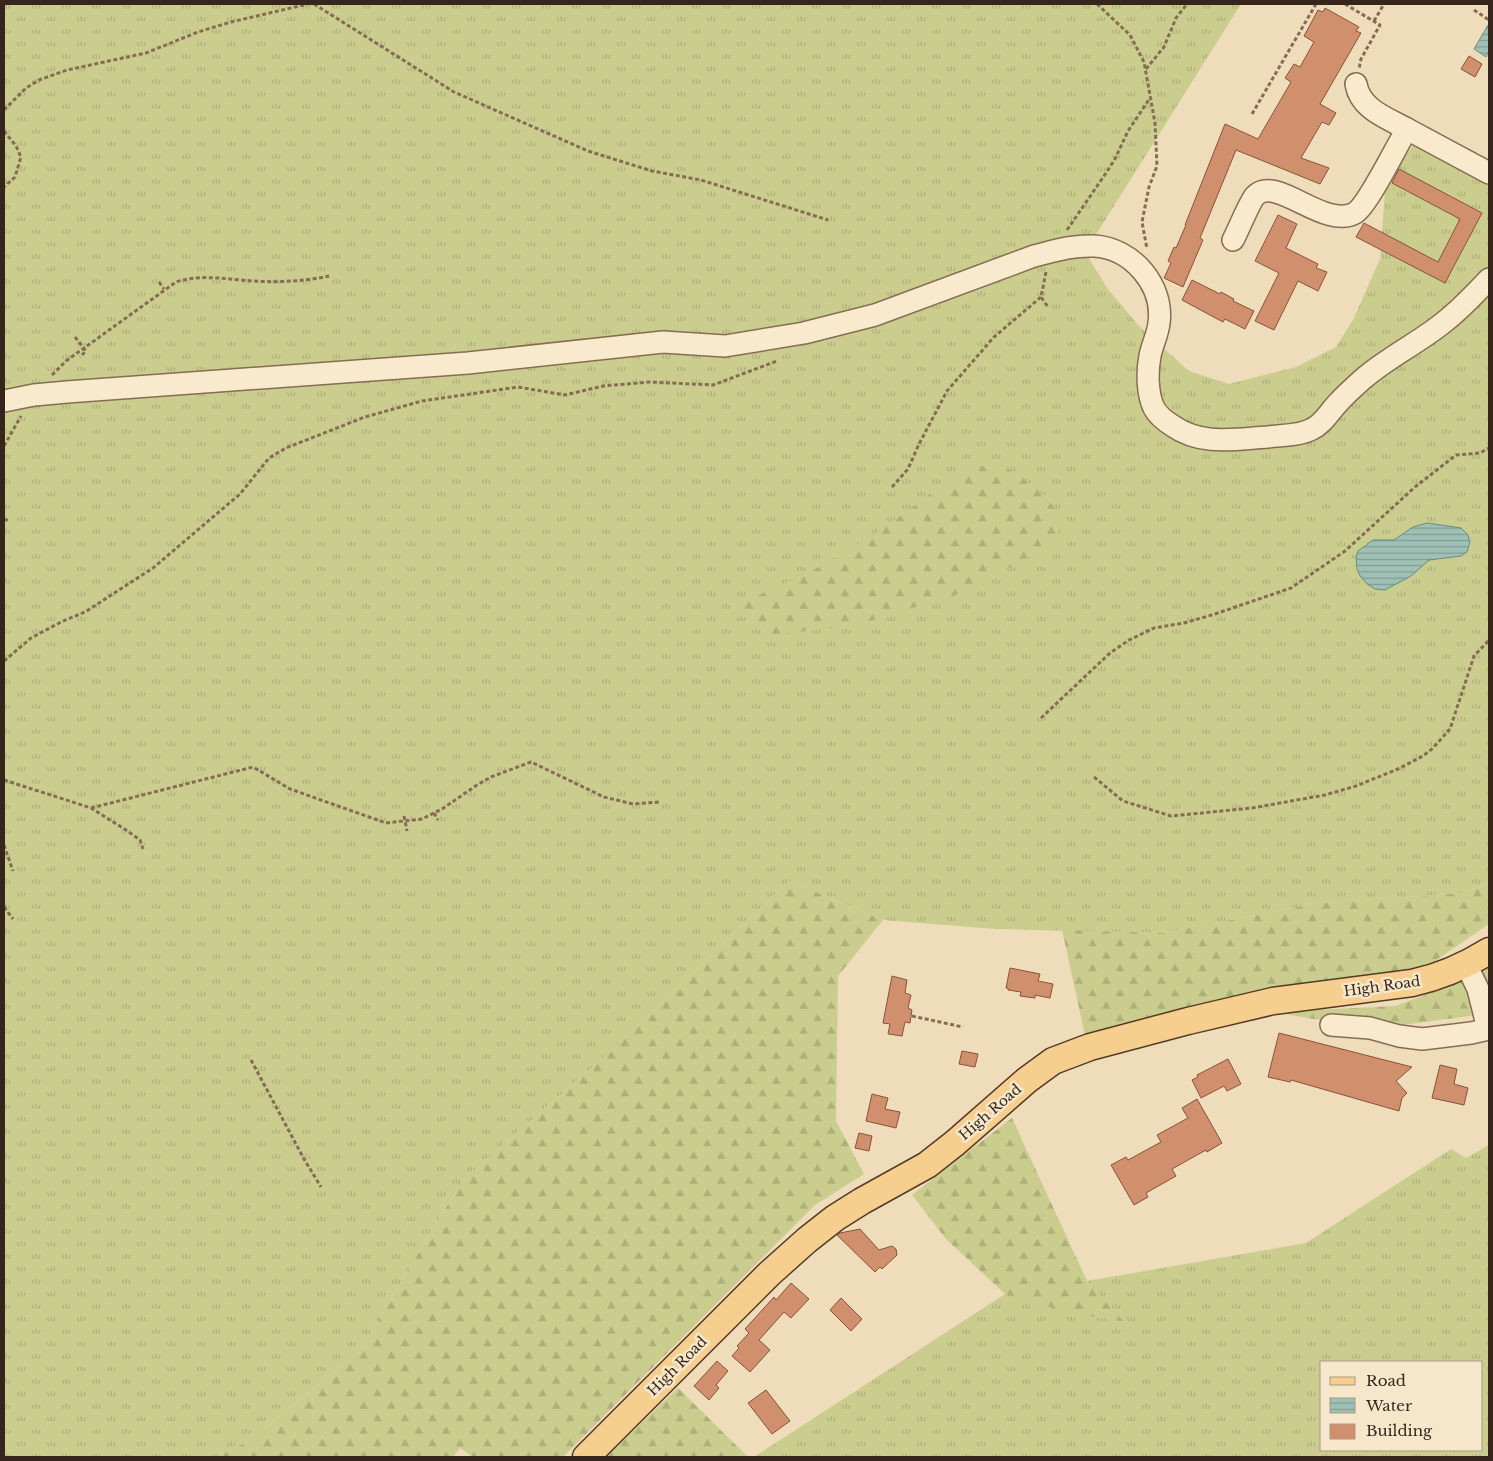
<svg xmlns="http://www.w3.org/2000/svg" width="1493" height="1461" font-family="'Libre Baskerville',serif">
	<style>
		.grass { fill: url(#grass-tufts); fill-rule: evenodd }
		.forest { fill: url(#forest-firs) }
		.water { fill: url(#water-rules); stroke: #678d81 }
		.building { fill: #d0906e; stroke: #875339 }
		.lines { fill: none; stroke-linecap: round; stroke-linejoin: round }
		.minor-casing { stroke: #876c54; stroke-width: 24 }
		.major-casing { stroke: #533a29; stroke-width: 29 }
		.path { stroke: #876c54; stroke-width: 3; stroke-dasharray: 4 2.5; stroke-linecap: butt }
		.minor { stroke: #faeacd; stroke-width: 21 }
		.major { stroke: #f6cf8e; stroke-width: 26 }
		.labels { text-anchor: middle; stroke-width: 5; stroke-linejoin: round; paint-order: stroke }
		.street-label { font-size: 14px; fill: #35251a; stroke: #f7e7ca }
	</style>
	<defs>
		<pattern id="grass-tufts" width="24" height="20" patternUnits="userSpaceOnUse" patternTransform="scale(1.25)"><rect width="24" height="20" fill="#cacd8e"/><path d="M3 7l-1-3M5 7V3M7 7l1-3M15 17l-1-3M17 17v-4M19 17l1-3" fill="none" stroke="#aeb07a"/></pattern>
		<pattern id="forest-firs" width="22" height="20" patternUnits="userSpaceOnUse" patternTransform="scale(1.25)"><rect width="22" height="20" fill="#cacd8e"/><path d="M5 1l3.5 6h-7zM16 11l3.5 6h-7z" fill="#aeb07a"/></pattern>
		<pattern id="water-rules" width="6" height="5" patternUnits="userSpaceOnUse" patternTransform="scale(1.25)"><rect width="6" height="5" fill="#9fc0b4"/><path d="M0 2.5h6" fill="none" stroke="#829c92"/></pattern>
	</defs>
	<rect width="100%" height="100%" fill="#efdcba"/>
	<g class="grass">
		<path d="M4 4H1241L1085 252 1107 288 1139 326 1189 371 1229 384 1296 367 1336 347 1354 318 1380 259 1386 177 1415 143 1489 181V884L1462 893 1318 903 1164 933 995 929 883 920 789 881 611 1051 462 1181 358 1353 247 1442 214 1457H4Z"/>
		<path d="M1489 1145V1457H754L1005 1294 1123 1322 1087 1281 1306 1243 1451 1149 1466 1158ZM1322 1362H1482V1450H1322Z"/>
	</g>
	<g class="forest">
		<path d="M994 465 1016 472 1045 496 1056 510 1061 523 1057 536 1043 550 958 594 857 625 774 635 753 627 745 617 743 608 750 599 810 572 877 533 941 486 970 468Z"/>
		<path d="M789 881 883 920 838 976 836 1121 864 1174 815 1205 563 1457H473L460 1448 453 1457H214L247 1442 358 1353 462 1181 611 1051Z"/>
		<path d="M1489 884V924L1423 969 1272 988 1085 1035 1062 930 1164 933 1318 903 1462 893Z"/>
		<path d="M1489 967V1012L1470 1016 1371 1029 1274 1012 1395 1006 1479 975Z"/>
		<path d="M1012 1118 1087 1281 1124 1322 1066 1312 1005 1294 946 1239 912 1195Z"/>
		<path d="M678 1388 748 1457H606Z"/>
	</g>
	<g class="water">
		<path d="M1488 25 1489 51 1486 57 1474 49Z"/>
		<path d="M1427 523 1461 528 1468 535 1470 542 1467 552 1461 556 1429 560 1411 576 1385 590 1375 589 1367 584 1360 576 1357 569 1356 557 1358 551 1373 540H1394L1413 527Z"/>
	</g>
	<g class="building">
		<path d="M1325 8 1359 27 1356 31 1361 33 1320 104 1336 113 1329 125 1322 122 1301 158 1329 168 1320 184 1236 150 1200 238 1203 240 1183 287 1164 278 1171 263 1168 261 1174 247 1176 248 1186 225H1185L1225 124 1258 139 1291 82 1285 78 1294 64 1300 67 1314 42 1304 36 1318 10 1323 12Z"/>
		<path d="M1469 56 1482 64 1475 77 1461 69Z"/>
		<path d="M1399 169 1482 213 1445 283 1356 237 1364 223 1438 262 1460 219 1392 183Z"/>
		<path d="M1278 215 1297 224 1286 248 1318 264 1316 268 1327 272 1318 291 1298 281 1274 330 1255 321 1279 273 1255 261Z"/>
		<path d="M1192 280 1220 294 1221 292 1234 299 1233 301 1254 311 1245 329 1225 319 1223 322 1182 300Z"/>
		<path d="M1010 968 1040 974 1038 981 1053 984 1050 998 1035 995V998L1020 996 1021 992 1008 990V988H1006Z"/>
		<path d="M892 976 907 980 905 993 911 995 908 1008 912 1010 910 1023 905 1022 902 1036 888 1034 890 1024 883 1023Z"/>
		<path d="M1279 1033 1412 1067 1396 1081 1407 1093 1402 1098 1399 1111 1291 1080 1290 1082 1268 1077Z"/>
		<path d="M962 1051 978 1054 975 1067 959 1064Z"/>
		<path d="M1228 1059 1241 1084 1227 1091 1224 1086 1201 1098 1192 1080 1198 1077 1197 1075Z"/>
		<path d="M1440 1065 1457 1069 1454 1084 1468 1088 1464 1105 1432 1098Z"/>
		<path d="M872 1094 888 1098 885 1109 900 1112 896 1128 866 1121Z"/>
		<path d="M1197 1099 1222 1143 1207 1152 1206 1150 1172 1169 1176 1176 1146 1193 1148 1197 1134 1205 1111 1165 1126 1157 1128 1160 1161 1142 1157 1135 1188 1118 1182 1108Z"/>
		<path d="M859 1133 872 1136 869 1151 855 1148Z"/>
		<path d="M860 1229 879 1250 892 1246 896 1249 897 1255 882 1269 880 1267 875 1272 837 1235 840 1233Z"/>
		<path d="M791 1283 809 1299 791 1318 784 1312 759 1340 770 1350 750 1372 732 1356 739 1348 737 1346 749 1333 745 1329 774 1297 776 1300Z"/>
		<path d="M841 1298 862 1319 851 1331 830 1310Z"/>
		<path d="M717 1361 728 1371 716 1385 719 1388 709 1400 694 1386Z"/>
		<path d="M766 1390 790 1421 772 1434 748 1403Z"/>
	</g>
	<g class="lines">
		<defs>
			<g id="minor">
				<path d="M1356 84C1360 109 1387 118 1407 129"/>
				<path d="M1233 240C1238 231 1250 201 1255 196 1276 174 1324 230 1355 213 1368 205 1397 145 1407 129L1489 173"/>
				<path d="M4 401 34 395 67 392 468 363 663 342 725 346 804 333 875 315 1034 256C1054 251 1073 245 1094 246 1132 248 1164 285 1159 323 1158 334 1152 345 1150 356 1147 371 1147 394 1154 408 1158 416 1165 421 1173 426 1202 446 1234 439 1268 437 1282 435 1299 436 1312 429 1323 424 1330 411 1338 403 1346 394 1354 387 1363 379 1387 358 1418 343 1443 323 1460 310 1475 294 1489 279"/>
				<path d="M1466 964 1478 989 1488 1029"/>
				<path d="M1331 1025 1370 1028 1399 1036 1422 1039 1471 1033 1489 1029"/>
			</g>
			<path id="major" d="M586 1457 769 1274 807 1240 835 1218 862 1201 927 1165 955 1143 1027 1080 1053 1061 1090 1047 1188 1021 1273 1001 1412 983C1440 977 1465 966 1489 951"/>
		</defs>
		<use href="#minor" class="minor-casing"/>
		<use href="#major" class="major-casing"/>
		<g class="path">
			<path d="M314 4 454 92 588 151 652 171 701 180 828 220"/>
			<path d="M1097 4 1130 35 1144 62 1155 123 1157 166 1149 187 1142 222 1147 249"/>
			<path d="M1345 4 1380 25 1361 59 1359 69"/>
			<path d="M1474 10 1489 20"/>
			<path d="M1374 21 1384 4"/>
			<path d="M1146 69 1164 47 1176 18 1187 4"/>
			<path d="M4 110 26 88 39 80 67 70 146 53 198 32 231 22 308 4"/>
			<path d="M1252 114 1316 4"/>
			<path d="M4 131 16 146 21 157 15 177 4 187"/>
			<path d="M1067 230 1104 176 1115 159 1128 131 1150 98"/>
			<path d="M1046 272 1041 297 1048 307"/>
			<path d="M159 282 164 289"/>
			<path d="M75 337 86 351 80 357"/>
			<path d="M52 375 66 361 176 282C197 275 218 278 241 280 270 283 301 282 329 276"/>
			<path d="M4 446 21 416"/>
			<path d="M892 487 908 469 919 444 947 391 994 337 1041 297"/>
			<path d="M4 519 9 521"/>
			<path d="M4 661 31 638 61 622 85 612 153 568 240 494 269 458 286 448 365 417 422 401 518 387 565 395 603 386 650 382 713 385 777 361"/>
			<path d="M1041 718 1110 653 1129 640 1154 628 1184 623 1215 614 1291 588 1345 551 1415 487 1456 455 1480 453 1489 448"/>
			<path d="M1094 777 1123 801 1171 816 1252 808 1325 795 1356 786 1398 769 1423 756 1433 748 1450 729 1474 656 1489 640"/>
			<path d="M4 780 91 808 126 830 140 840 143 849"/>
			<path d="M91 808 253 767 290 789 386 823 422 819 442 809 477 785 491 777 531 762 604 797 633 804 660 802"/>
			<path d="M434 813 438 820"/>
			<path d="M404 816 407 831"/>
			<path d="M4 845 13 871"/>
			<path d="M4 907 13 919"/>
			<path d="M912 1016 963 1027"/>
			<path d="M251 1060 304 1159 321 1187"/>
		</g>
		<use href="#minor" class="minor"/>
		<use href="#major" class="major"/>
	</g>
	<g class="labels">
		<g class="street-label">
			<text transform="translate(1382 986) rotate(-8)" y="5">High Road</text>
			<text transform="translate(990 1112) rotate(-41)" y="5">High Road</text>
			<text transform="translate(677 1366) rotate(-45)" y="5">High Road</text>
		</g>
	</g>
	<rect width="1493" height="1461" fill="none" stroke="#35251a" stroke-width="10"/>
	<rect x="1320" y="1361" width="162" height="90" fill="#f7e7ca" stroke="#a99984"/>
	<rect x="1330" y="1377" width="25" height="8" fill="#f6cf8e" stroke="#a99984"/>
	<text x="1366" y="1386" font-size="15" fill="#35251a">Road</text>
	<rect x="1330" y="1398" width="25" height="15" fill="url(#water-rules)" stroke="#a99984"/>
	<text x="1366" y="1411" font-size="15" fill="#35251a">Water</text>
	<rect x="1330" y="1424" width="25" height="15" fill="#d0906e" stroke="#a99984"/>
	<text x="1366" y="1436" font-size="15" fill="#35251a">Building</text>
</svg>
